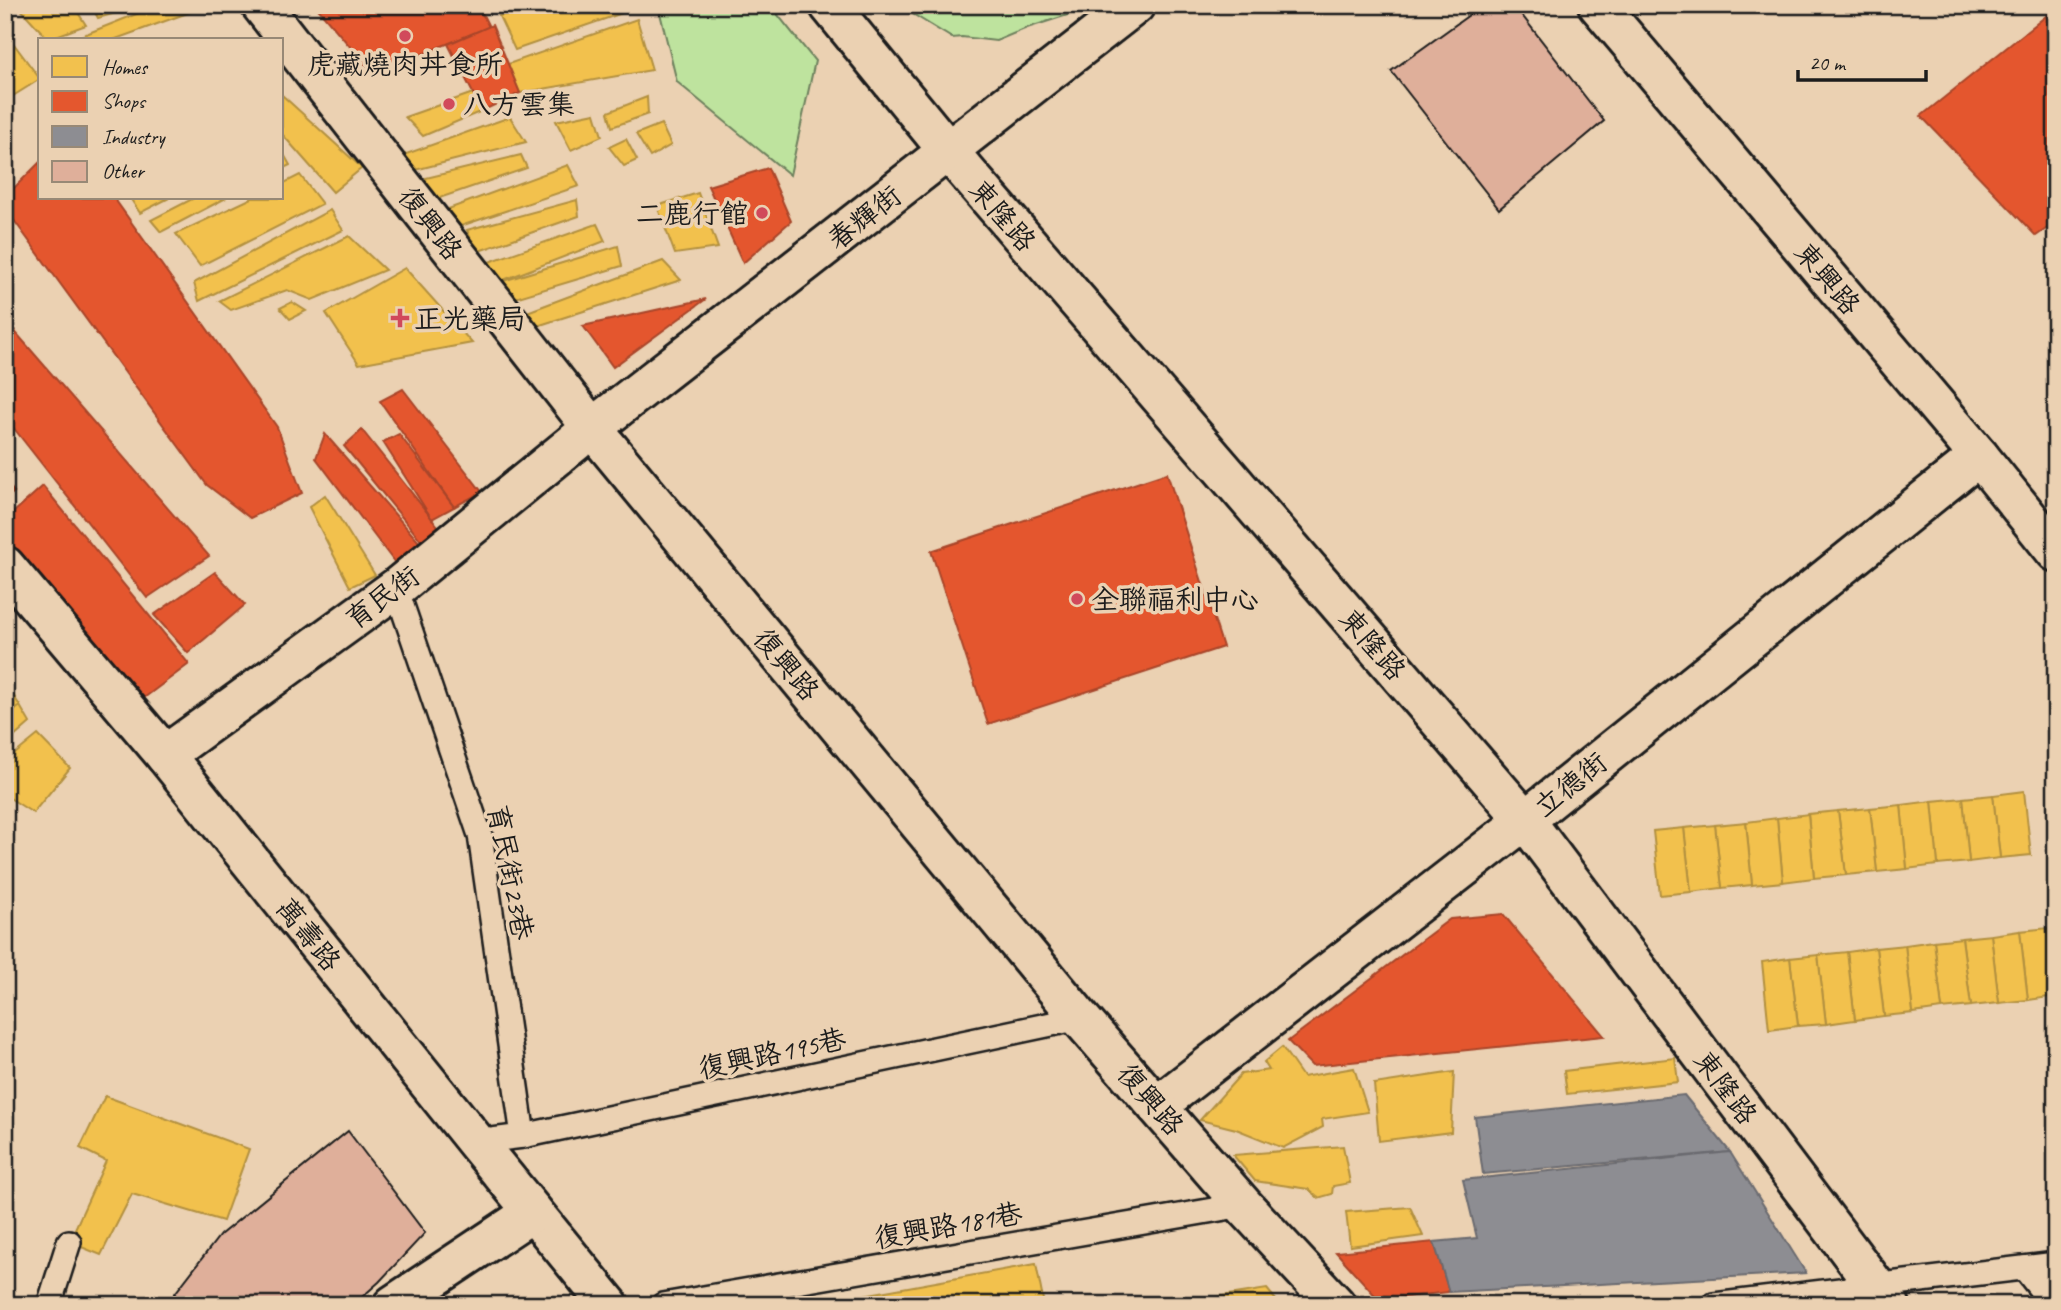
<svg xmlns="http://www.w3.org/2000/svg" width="2061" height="1310" font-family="Caveat,'LXGW WenKai TC',sans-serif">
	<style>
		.green { fill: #bee39e; stroke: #6d805d; stroke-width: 2 }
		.homes { fill: #f2c14e; stroke: #b2903f; stroke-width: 2 }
		.shops { fill: #e4572e; stroke: #a84529; stroke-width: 2 }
		.industry { fill: #8d8d92; stroke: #6b6b6f; stroke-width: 2 }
		.building { fill: #dfaf9a; stroke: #1c1c1c; stroke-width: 2 }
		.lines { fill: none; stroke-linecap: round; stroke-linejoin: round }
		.service-casing { stroke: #1c1c1c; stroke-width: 28 }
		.minor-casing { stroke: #1c1c1c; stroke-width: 44 }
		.tertiary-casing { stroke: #1c1c1c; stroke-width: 44 }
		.service { stroke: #ebd1b2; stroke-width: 23 }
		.minor { stroke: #ebd1b2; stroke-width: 38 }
		.tertiary { stroke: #ebd1b2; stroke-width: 38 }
		.poi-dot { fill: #d1495b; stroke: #ebd1b2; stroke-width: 2.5 }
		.labels { text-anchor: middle; stroke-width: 7; stroke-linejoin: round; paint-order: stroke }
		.poi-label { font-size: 28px; fill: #1c1c1c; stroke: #ebd1b2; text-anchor: start }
		.street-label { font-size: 28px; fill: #1c1c1c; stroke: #ebd1b2 }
	</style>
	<rect width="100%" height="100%" fill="#ebd1b2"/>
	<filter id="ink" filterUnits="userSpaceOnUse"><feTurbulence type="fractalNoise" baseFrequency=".0143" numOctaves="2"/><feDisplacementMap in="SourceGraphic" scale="14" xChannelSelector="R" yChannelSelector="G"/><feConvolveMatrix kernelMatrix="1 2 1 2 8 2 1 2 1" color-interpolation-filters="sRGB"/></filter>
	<g filter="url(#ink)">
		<g class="green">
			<path d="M658 5H770L815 61 790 175 677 82Z"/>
			<path d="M898 5H1089L1083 10 1027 28 996 41 962 37 952 38Z"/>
		</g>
		<g class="homes">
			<path d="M17 5H73L86 25 48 39Z"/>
			<path d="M97 5H144L98 18 92 7Z"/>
			<path d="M159 5H192L193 11 113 40H71Z"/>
			<path d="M535 5H639L640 7 515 50 499 16Z"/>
			<path d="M637 19 652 70 520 93 508 64Z"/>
			<path d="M5 32 40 79 5 101Z"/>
			<path d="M473 93 482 111 423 136 405 117Z"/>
			<path d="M282 95 362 168 333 192 282 134Z"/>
			<path d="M647 97 648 114 612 127 608 112Z"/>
			<path d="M595 113 602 136 571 150 556 121Z"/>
			<path d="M510 117 526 142 399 174 392 159Z"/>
			<path d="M661 124 671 145 650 157 636 134Z"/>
			<path d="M626 139 637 160 624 166 609 147Z"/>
			<path d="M282 151 290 165 282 169Z"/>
			<path d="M521 155 527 168 428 202 426 178Z"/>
			<path d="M568 165 579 186 449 230 440 212Z"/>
			<path d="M300 175 322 204 200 266 176 234 252 198H282V184Z"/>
			<path d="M698 193 718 248 675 254 657 206Z"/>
			<path d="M130 198H169L140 213Z"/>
			<path d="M194 198H226L161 232 151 220Z"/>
			<path d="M577 200 579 216 476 252 467 230Z"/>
			<path d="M330 210 343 230 199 301 194 283Z"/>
			<path d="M597 224 605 241 493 284 483 264Z"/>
			<path d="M349 236 385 270 312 300 287 290 231 310 219 301Z"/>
			<path d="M618 246 622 266 512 299 493 284Z"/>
			<path d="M663 261 681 280 537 326 527 312Z"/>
			<path d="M405 268 472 343 359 364 326 313Z"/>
			<path d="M292 302 306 311 290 319 280 308Z"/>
			<path d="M325 495 375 575 350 587 309 507Z"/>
			<path d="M10 690 20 706 5 716V693Z"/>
			<path d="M20 706 30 723 5 745V719Z"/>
			<path d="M38 735 70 768 33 813 5 795V762Z"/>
			<path d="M2024 791 2031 855 2000 858 1993 795Z"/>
			<path d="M1993 795 2000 858 1969 862 1963 798Z"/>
			<path d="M1963 798 1969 862 1938 865 1932 801Z"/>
			<path d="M1932 801 1938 865 1907 869 1901 805Z"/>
			<path d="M1901 805 1907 869 1877 872 1870 808Z"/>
			<path d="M1870 808 1877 872 1846 875 1838 811Z"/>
			<path d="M1838 811 1846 875 1814 878 1808 814Z"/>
			<path d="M1808 814 1814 878 1783 882 1777 818Z"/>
			<path d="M1777 818 1783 882 1752 885 1746 822Z"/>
			<path d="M1746 822 1752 885 1722 888 1715 825Z"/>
			<path d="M1715 825 1722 888 1691 892 1684 828Z"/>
			<path d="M1684 828 1691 892 1660 895 1653 831Z"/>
			<path d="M2056 927V990L2049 928Z"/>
			<path d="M2049 928 2056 996 2028 1000 2020 931Z"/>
			<path d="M2020 931 2028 1000 1999 1003 1991 935Z"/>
			<path d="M1991 935 1999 1003 1971 1006 1962 938Z"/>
			<path d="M1962 938 1971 1006 1942 1009 1934 941Z"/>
			<path d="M1934 941 1942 1009 1913 1013 1905 945Z"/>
			<path d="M1905 945 1913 1013 1884 1016 1876 948Z"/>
			<path d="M1876 948 1884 1016 1855 1020 1847 952Z"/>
			<path d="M1847 952 1855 1020 1826 1024 1818 955Z"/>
			<path d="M1818 955 1826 1024 1798 1026 1790 958Z"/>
			<path d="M1790 958 1798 1026 1769 1030 1762 962Z"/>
			<path d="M1282 1047 1303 1077 1354 1068 1368 1112 1322 1119 1323 1127 1283 1148 1236 1129 1200 1120 1241 1074 1269 1070 1264 1062Z"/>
			<path d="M1675 1058 1678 1082 1567 1094 1564 1071Z"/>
			<path d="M1454 1072 1451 1132 1379 1141 1374 1084Z"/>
			<path d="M105 1096 249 1149 223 1221 132 1194 101 1255 69 1242 106 1161 80 1148Z"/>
			<path d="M1343 1146 1350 1183 1333 1186 1332 1194 1318 1198 1308 1189 1255 1181 1233 1155Z"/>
			<path d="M1410 1207 1423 1236 1350 1246 1346 1212Z"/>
			<path d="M1036 1264 1044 1305H808Z"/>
			<path d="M1267 1289 1280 1305H1164Z"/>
		</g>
		<g class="shops">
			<path d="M315 5H478L489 27 373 74Z"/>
			<path d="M2056 8V222L2036 236 1921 116Z"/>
			<path d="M492 25 520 93 482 111 448 44Z"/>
			<path d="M40 162V198H114L277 427 302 493 250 518 207 485 5 208V197Z"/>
			<path d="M768 168 791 221 743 263 708 186Z"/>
			<path d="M706 299 613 367 583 326Z"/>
			<path d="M5 320 209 556 147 598 5 417Z"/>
			<path d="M403 389 482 492 454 507 380 401Z"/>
			<path d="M362 430 445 535 427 548 344 446Z"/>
			<path d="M325 434 419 542 398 567 316 458Z"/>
			<path d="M399 434 454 507 432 519 383 442Z"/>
			<path d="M1167 473 1223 647 988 724 931 551Z"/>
			<path d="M5 481 14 492 5 500Z"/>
			<path d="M43 486 189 664 136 704 5 551V520Z"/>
			<path d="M215 572 245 605 188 653 154 615Z"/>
			<path d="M1503 914 1604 1036 1312 1066 1288 1041 1450 919Z"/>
			<path d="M1434 1242 1449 1292 1379 1300 1336 1252Z"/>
		</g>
		<g class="industry">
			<path d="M1684 1095 1730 1152 1483 1174 1475 1117Z"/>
			<path d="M1730 1152 1806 1273 1449 1292 1434 1242 1477 1238 1463 1180Z"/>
		</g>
		<g class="building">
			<path d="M1483 5H1514L1604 121 1499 209 1391 71Z"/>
			<path d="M348 1131 425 1233 379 1282 353 1305H166L220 1235Z"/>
		</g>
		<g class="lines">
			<defs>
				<g id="service">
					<path d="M396 588 480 835 523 1136"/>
					<path d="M476 1142 523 1136 1080 1018"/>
					<path d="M2024 1268 2053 1305"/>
					<path d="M49 1305 69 1242"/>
					<path d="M663 1305 1243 1205"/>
					<path d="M1714 1305 2056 1264"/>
				</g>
				<g id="minor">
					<path d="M829 5 949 152 1525 820 1890 1305"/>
					<path d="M1598 5 1979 456 2056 552"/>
					<path d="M5 566 165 755 476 1142 609 1305"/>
					<path d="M165 755 396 588 592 428 1135 5"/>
					<path d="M1157 1106 1525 820 1979 456"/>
					<path d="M393 1305 533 1212"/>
				</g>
				<path id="tertiary" d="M261 5 592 428 1080 1018 1243 1205 1336 1305"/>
			</defs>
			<use href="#service" class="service-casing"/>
			<use href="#minor" class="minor-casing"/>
			<use href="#tertiary" class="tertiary-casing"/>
			<use href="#service" class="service"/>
			<use href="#minor" class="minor"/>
			<use href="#tertiary" class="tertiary"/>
		</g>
	</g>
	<g class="poi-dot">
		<circle cx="405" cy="36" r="7"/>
		<circle cx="449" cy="104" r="7"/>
		<circle cx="762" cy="213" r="7"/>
		<path d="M396.5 307.5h7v7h7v7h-7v7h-7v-7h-7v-7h7z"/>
		<circle cx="1077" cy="599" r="7"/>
	</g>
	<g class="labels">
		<g class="poi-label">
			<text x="405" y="74" text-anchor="middle">虎藏燒肉丼食所</text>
			<text x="463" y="114">八方雲集</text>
			<text x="748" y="223" text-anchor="end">二鹿行館</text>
			<text x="414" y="328">正光藥局</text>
			<text x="1091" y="609">全聯福利中心</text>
		</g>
		<g class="street-label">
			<text transform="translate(1003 215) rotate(49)" y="10">東隆路</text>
			<text transform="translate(864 217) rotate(-38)" y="10">春輝街</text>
			<text transform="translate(431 223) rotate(52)" y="10">復興路</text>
			<text transform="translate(1828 278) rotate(50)" y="10">東興路</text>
			<text transform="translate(382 597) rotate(-37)" y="10">育民街</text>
			<text transform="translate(1373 644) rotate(49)" y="10">東隆路</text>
			<text transform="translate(787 664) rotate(50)" y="10">復興路</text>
			<text transform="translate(1570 784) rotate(-39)" y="10">立德街</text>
			<text transform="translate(511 872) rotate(79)" y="10">育民街23巷</text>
			<text transform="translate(309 934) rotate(51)" y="10">萬壽路</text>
			<text transform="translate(772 1053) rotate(-12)" y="10">復興路195巷</text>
			<text transform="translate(1726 1087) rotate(53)" y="10">東隆路</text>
			<text transform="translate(1151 1099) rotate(49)" y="10">復興路</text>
			<text transform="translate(948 1225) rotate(-10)" y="10">復興路181巷</text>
		</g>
	</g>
	<rect width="2061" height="1310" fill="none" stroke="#ebd1b2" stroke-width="28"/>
	<rect x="14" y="14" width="2033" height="1282" fill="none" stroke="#1c1c1c" stroke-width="2.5" filter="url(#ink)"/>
	<rect x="38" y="38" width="245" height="161" fill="#ebd1b2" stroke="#988976" stroke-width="2"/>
	<rect x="52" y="56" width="35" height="21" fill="#f2c14e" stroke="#988976" stroke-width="2"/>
	<text x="102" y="74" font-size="21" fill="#1c1c1c">Homes</text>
	<rect x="52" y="91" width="35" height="21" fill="#e4572e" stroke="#988976" stroke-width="2"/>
	<text x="102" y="108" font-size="21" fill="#1c1c1c">Shops</text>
	<rect x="52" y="126" width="35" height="21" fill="#8d8d92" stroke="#988976" stroke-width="2"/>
	<text x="102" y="144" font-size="21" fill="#1c1c1c">Industry</text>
	<rect x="52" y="161" width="35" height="21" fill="#dfaf9a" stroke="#988976" stroke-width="2"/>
	<text x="102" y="178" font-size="21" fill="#1c1c1c">Other</text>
	<path d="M1798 70v10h128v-10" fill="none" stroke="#1c1c1c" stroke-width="3.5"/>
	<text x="1809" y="70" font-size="21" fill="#1c1c1c" stroke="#ebd1b2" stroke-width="5" paint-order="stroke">20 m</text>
</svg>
